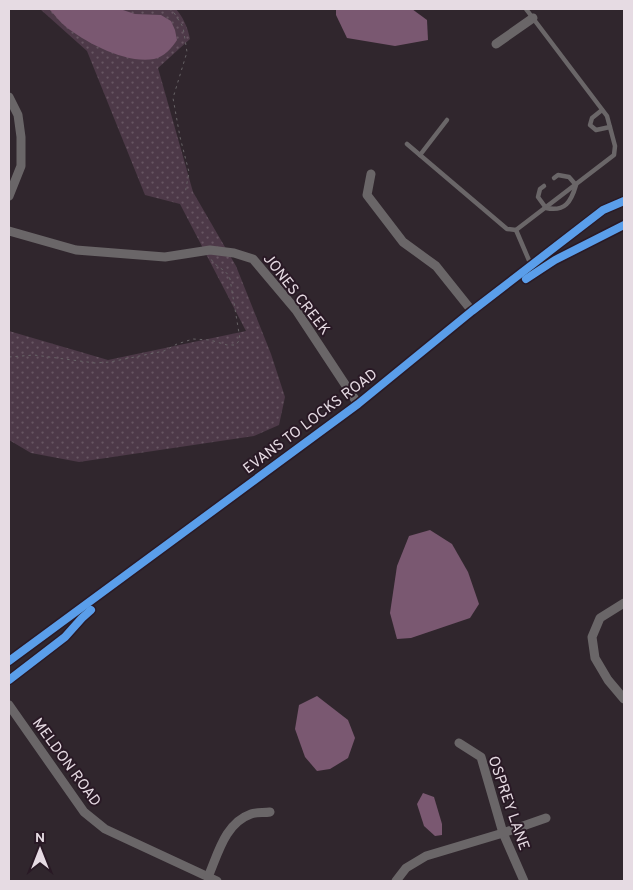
<svg xmlns="http://www.w3.org/2000/svg" width="633" height="890" font-family="Overpass,sans-serif">
	<style>
		.grass { fill: url(#grass-dots) }
		.water { fill: #7a5871 }
		.lines { fill: none; stroke-linecap: round; stroke-linejoin: round }
		.path { stroke: #676366; stroke-width: 1; stroke-dasharray: 2.5 4; stroke-linecap: butt }
		.service { stroke: #6a6668; stroke-width: 4.5 }
		.minor { stroke: #6a6668; stroke-width: 9 }
		.tertiary { stroke: #6a6668; stroke-width: 10 }
		.cycleway-casing { stroke: #291925; stroke-width: 11 }
		.cycleway { stroke: #5a9eea; stroke-width: 8 }
		.labels { text-anchor: middle; stroke-width: 4; stroke-linejoin: round; paint-order: stroke }
		.street-label { font-size: 15px; fill: #e6dbe3; stroke: #291925 }
	</style>
	<defs>
		<pattern id="grass-dots" width="8" height="8" patternUnits="userSpaceOnUse" patternTransform="scale(1.25)"><rect width="8" height="8" fill="#4d3948"/><path d="M2 2h.1M6 6h.1" fill="none" stroke="#675562" stroke-width="1.8" stroke-linecap="round"/></pattern>
	</defs>
	<rect width="100%" height="100%" fill="#30262d"/>
	<path class="grass" d="M40 9H176C183 17 188 28 190 39L158 68 193 192 236 266 271 354 285 397 279 425 254 436 79 462 31 453 9 440V331L108 360 246 331 180 204 145 195 87 51Z"/>
	<g class="water">
		<path d="M49 9H120L135 14 161 15 171 21 175 30 177 40C172 48 164 57 154 59 126 64 86 43 65 26 59 21 54 14 49 9Z"/>
		<path d="M336 9H412L427 20 428 40 395 46 347 38 336 15Z"/>
		<path d="M430 530 452 544 468 572 479 604 470 618 411 638 397 639 390 613 397 566 409 536Z"/>
		<path d="M317 696 348 720 355 738 348 758 330 769 317 771 305 757 295 729 299 705Z"/>
		<path d="M423 793 434 797 442 824V835L435 836 424 826 417 804Z"/>
	</g>
	<g class="lines">
		<g class="path">
			<path d="M169 9 173 11 183 27 187 52 173 98 180 137 189 172 185 194"/>
			<path d="M9 357 34 355 95 363 110 362 164 351 177 344 193 339 210 340 227 345H236L240 339 230 279C227 269 216 268 211 259"/>
		</g>
		<g class="service">
			<path d="M526 9 607 116 615 146 614 155 516 230 531 265"/>
			<path d="M602 110 592 118 590 125 596 130 610 127"/>
			<path d="M407 144 507 229 516 230"/>
			<path d="M420 155 447 120"/>
			<path d="M544 186 540 189 538 197 546 208C565 212 571 202 576 185L569 177 558 175 554 178"/>
		</g>
		<g class="minor">
			<path d="M496 44 533 18"/>
			<path d="M9 97 18 115 21 137V166L9 196"/>
			<path d="M371 174 367 195 403 242 436 266 472 311"/>
			<path d="M9 231 76 250 165 257 210 250 234 253 253 259 296 310 358 404"/>
			<path d="M624 603 600 618 592 637 595 658 608 680 624 699"/>
			<path d="M9 705 84 812 105 829 217 881"/>
			<path d="M459 743 481 757 503 833 524 881"/>
			<path d="M208 877C218 854 225 823 251 814 256 812 264 813 270 812"/>
			<path d="M396 881 406 868 426 856 503 833 546 818"/>
		</g>
		<path class="tertiary" d="M9 661 358 404 472 311 603 210 624 201"/>
		<defs>
			<g id="cycleway">
				<path d="M526 279 555 260 624 225"/>
				<path d="M9 661 358 404 472 311 603 210 624 201"/>
				<path d="M9 680 65 637 82 618 91 610"/>
			</g>
		</defs>
		<use href="#cycleway" class="cycleway-casing"/>
		<use href="#cycleway" class="cycleway"/>
	</g>
	<g class="labels">
		<g class="street-label">
			<text transform="translate(297 294) rotate(52)" y="5">JONES CREEK</text>
			<text transform="translate(310 421) rotate(-37)" y="5">EVANS TO LOCKS ROAD</text>
			<text transform="translate(67 762) rotate(54)" y="5">MELDON ROAD</text>
			<text transform="translate(509 803) rotate(71)" y="5">OSPREY LANE</text>
		</g>
	</g>
	<rect width="633" height="890" fill="none" stroke="#e6dbe3" stroke-width="20"/>
	<g transform="translate(40 850)" stroke="#291925" stroke-width="4" paint-order="stroke">
	<path d="M0-4L9 19L0 12L-9 19Z" fill="#e6dbe3"/>
	<text y="-8" font-size="14" font-weight="bold" text-anchor="middle" fill="#e6dbe3">N</text>
	</g>
</svg>
